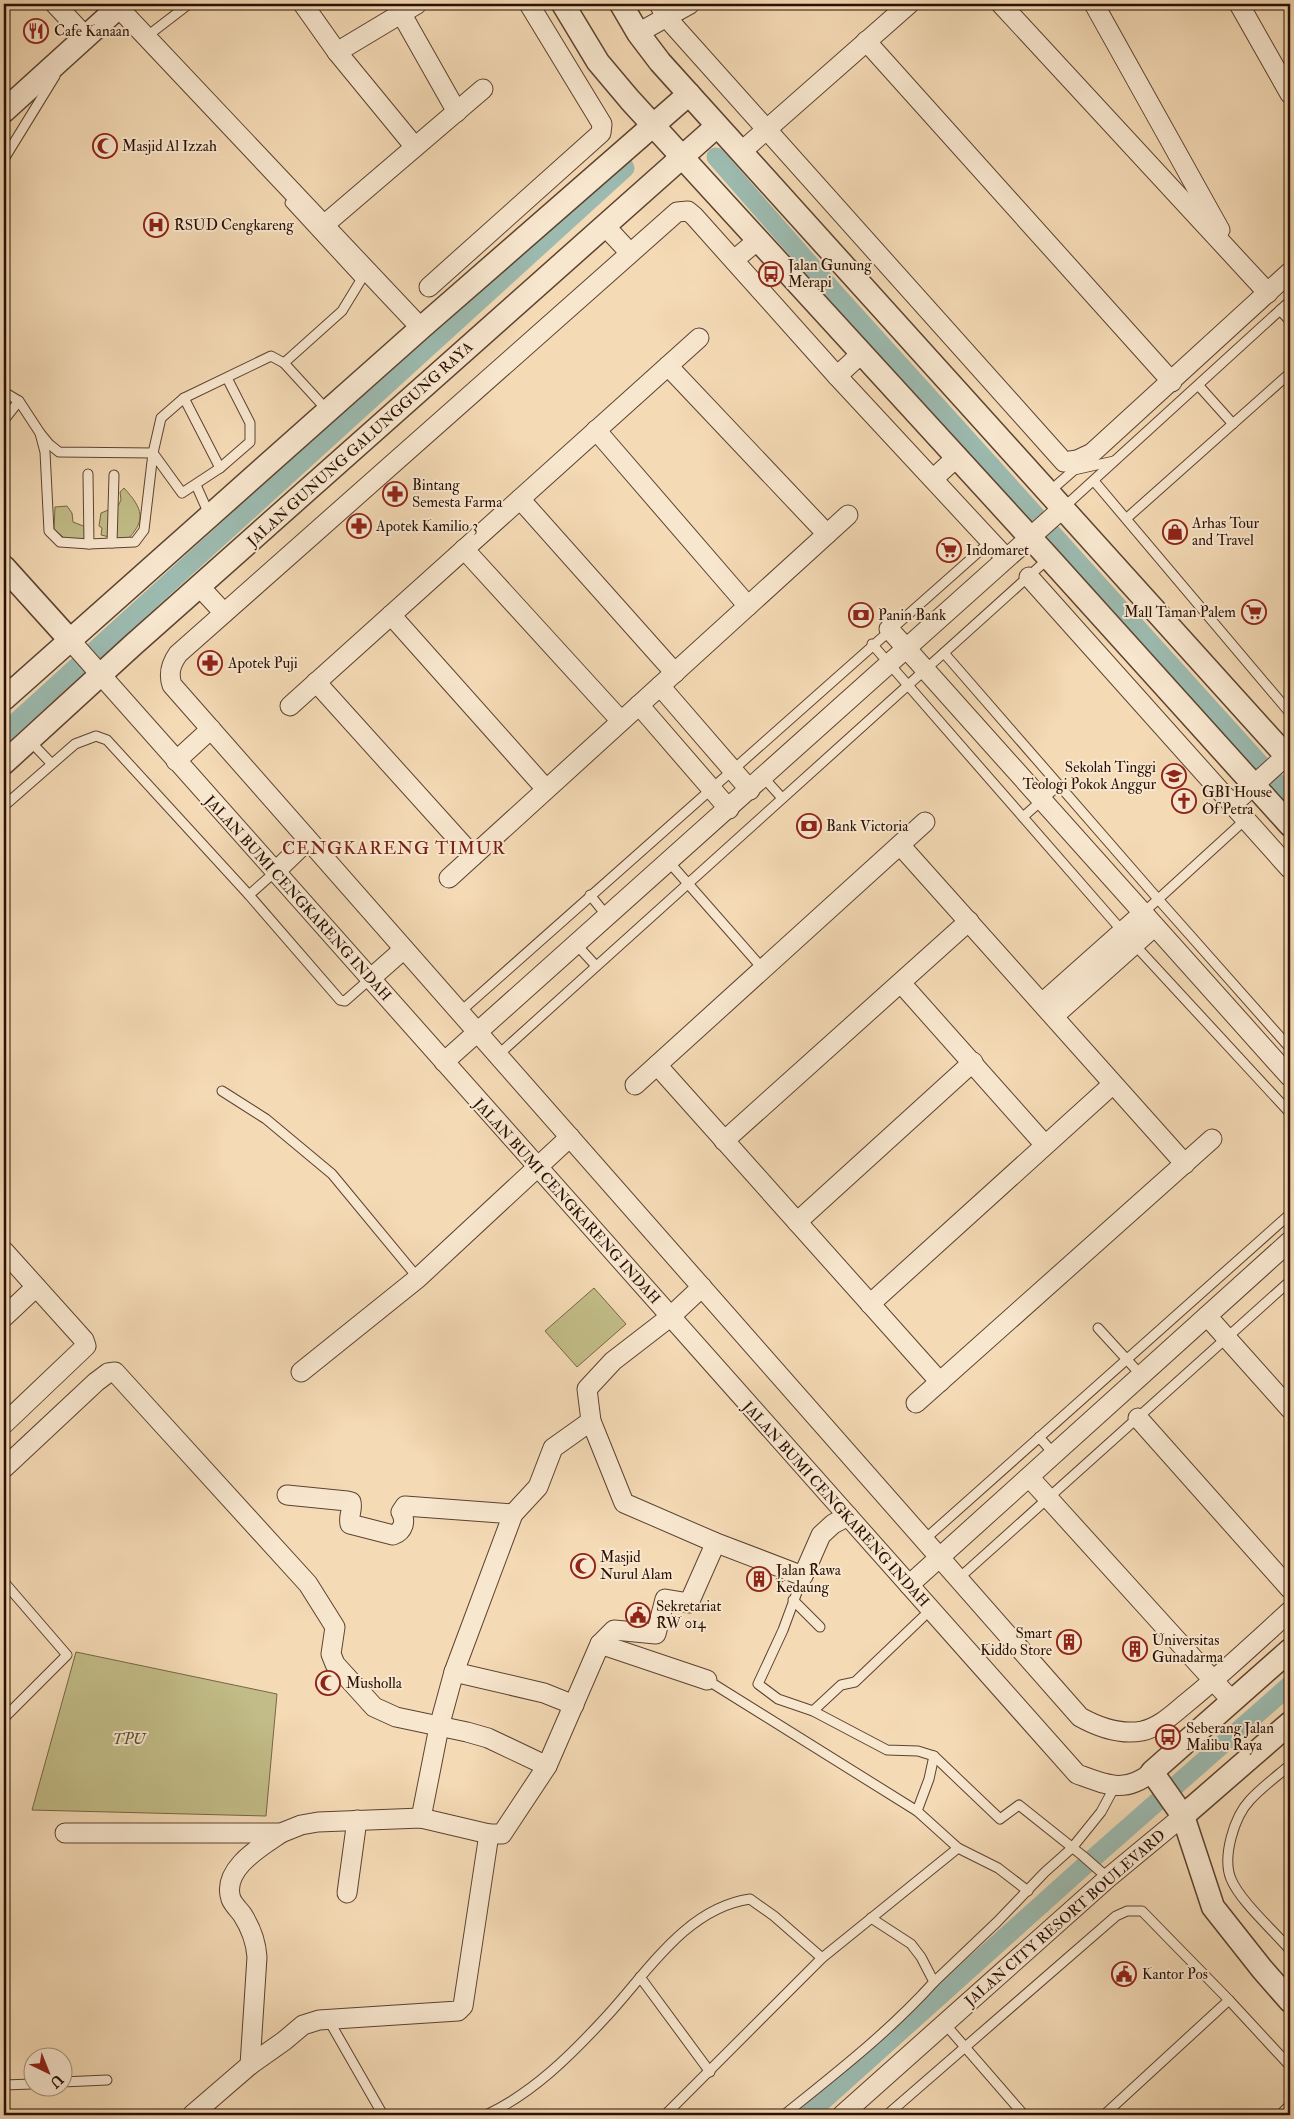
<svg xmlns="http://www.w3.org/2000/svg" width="1294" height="2119" font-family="'IM FELL Double Pica',serif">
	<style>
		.green { fill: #c2bd88; stroke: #766646 }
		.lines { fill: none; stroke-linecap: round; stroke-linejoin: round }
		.canal { stroke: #9cbaaf; stroke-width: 19 }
		.service-casing { stroke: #5c4230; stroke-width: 11 }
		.minor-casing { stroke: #5c4230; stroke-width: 21 }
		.tertiary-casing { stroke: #5c4230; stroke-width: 25 }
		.service { stroke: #f8e7cf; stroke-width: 9 }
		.minor { stroke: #f8e7cf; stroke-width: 19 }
		.tertiary { stroke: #f8e7cf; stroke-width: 22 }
		.labels { text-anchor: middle; stroke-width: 4; stroke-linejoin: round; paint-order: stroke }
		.poi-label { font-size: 15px; fill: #290f04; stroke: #f8e7cf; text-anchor: start }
		.street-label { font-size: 15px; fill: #290f04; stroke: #f8e7cf }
		.park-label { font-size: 15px; font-style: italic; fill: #5f4c32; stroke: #f8e7cf }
		.quarter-label { font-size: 18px; letter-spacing: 1px; fill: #7a1f14; stroke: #f8e7cf }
	</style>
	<rect width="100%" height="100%" fill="#f4dab5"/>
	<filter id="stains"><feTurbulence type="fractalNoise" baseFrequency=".004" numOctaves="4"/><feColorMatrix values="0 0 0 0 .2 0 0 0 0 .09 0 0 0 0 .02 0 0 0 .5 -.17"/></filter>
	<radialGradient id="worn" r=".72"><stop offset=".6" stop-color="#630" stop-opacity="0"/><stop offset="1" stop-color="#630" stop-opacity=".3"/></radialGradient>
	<g class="green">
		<path d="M124 488C143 509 147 520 126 541L101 535 102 528 99 526 101 513 118 506 121 500 120 492Z"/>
		<path d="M67 506 72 513 73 522 91 529V542L64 538 54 529 55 507Z"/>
		<path d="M594 1288 626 1324 577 1367 545 1331Z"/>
		<path d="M76 1652 277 1694 266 1816 32 1810Z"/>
	</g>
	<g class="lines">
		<g class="canal">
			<path d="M716 157 834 292 1290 797"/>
			<path d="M4 733 625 168"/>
			<path d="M807 2115 1082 1868 1290 1685"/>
		</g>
		<defs>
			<g id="service">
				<path d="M146 37 189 4"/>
				<path d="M4 159 55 76"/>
				<path d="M290 203 360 279"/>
				<path d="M1280 310 1290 321"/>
				<path d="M284 363 342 311 364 275"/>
				<path d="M1199 386 1233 424"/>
				<path d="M4 392 19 401 40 433 49 444 59 452 153 453"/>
				<path d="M184 398 220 468"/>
				<path d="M4 420 19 401"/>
				<path d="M40 433 45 452 49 531 60 542 89 544 135 542 144 530 153 453 161 418 184 398 271 356 284 363 327 410"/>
				<path d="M153 453 182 493 220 468 250 442V423L227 378"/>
				<path d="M88 474 89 544"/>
				<path d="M1094 481 1290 713"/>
				<path d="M196 485 209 514"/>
				<path d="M1049 492 1074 470 1114 461"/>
				<path d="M1063 508 1290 301"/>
				<path d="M1127 518 1290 373"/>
				<path d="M112 543 114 475"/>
				<path d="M872 644 1124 933"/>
				<path d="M944 653 1158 899 1290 1048"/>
				<path d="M29 740 51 763"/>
				<path d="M763 777 782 798"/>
				<path d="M4 806 75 744 96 736 107 740 249 895 340 1000 345 1001 370 979"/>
				<path d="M1023 817 1059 785"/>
				<path d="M669 862 763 969"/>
				<path d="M249 895 275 872"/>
				<path d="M590 895 607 916"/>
				<path d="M1143 913 1246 819"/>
				<path d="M1133 943 1290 1113"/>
				<path d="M576 944 596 966"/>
				<path d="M460 1012 991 541"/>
				<path d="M498 1055 1049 558"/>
				<path d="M222 1091 266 1119 332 1174 418 1278"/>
				<path d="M1098 1328 1141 1375"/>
				<path d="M1039 1437 1054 1454"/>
				<path d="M924 1540 1290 1214"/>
				<path d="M803 1576 783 1630 758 1684 778 1699 813 1711 887 1750 918 1751 934 1756 1000 1819 1019 1805 1083 1856 1108 1878"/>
				<path d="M958 1579 1290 1281"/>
				<path d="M4 1582 67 1655 4 1718"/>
				<path d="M793 1600 820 1627"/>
				<path d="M707 1680 917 1811"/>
				<path d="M813 1711 841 1685 855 1682 923 1617"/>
				<path d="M934 1756 929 1779 917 1811 958 1848 998 1868 1028 1891"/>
				<path d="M1290 1765C1277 1776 1262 1787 1250 1800 1234 1817 1222 1857 1231 1879 1240 1901 1274 1931 1290 1950"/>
				<path d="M640 1977 710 2072"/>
				<path d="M934 1982 997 1922 1045 1872 1072 1848 1101 1812 1115 1786"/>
				<path d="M328 2019 383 2115"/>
				<path d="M945 2024 1024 2115"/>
				<path d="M62 2082 107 2080"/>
				<path d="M4 2085 32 2084"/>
				<path d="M486 2115C533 2093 571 2055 606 2017 647 1973 686 1908 750 1899L774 1916 822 1958"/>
				<path d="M665 2115 822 1958 958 1848"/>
				<path d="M784 2115C836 2073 889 2032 934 1982L921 1957 911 1944 871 1918"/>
				<path d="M887 2115 1116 1916 1127 1911H1142L1229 2000 1290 2066"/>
				<path d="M1104 2115 1229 2000"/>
				<path d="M1280 2115 1290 2105"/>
			</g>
			<g id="minor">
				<path d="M55 4 85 36"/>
				<path d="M303 4 337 52 415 147"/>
				<path d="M659 4 666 17 1064 462 1077 460 1092 453 1290 272"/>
				<path d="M1001 4 1268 293"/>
				<path d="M1094 4 1220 230"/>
				<path d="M1239 4 1290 94"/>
				<path d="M118 7 421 328"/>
				<path d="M401 13 457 112"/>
				<path d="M638 33 690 4"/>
				<path d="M866 41 1172 382"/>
				<path d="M337 52 417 4"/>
				<path d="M741 152 909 4"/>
				<path d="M324 225 483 89"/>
				<path d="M605 226 630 253"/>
				<path d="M734 260 758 240"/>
				<path d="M429 287 601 133 602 124 529 4"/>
				<path d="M668 366 827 534"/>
				<path d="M837 376 862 353"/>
				<path d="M596 430 748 606"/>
				<path d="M933 479 957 457"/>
				<path d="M520 499 675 673"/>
				<path d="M464 549 621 721"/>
				<path d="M1006 558 837 376 694 216 688 211 677 212 178 654C171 664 168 673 172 685L1080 1717C1098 1727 1120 1735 1142 1731 1161 1727 1175 1712 1190 1700 1224 1672 1257 1641 1290 1611"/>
				<path d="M1029 577 1290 869"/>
				<path d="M199 586 224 613"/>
				<path d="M391 615 546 789"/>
				<path d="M889 629 1290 1077"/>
				<path d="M69 639 1077 1774C1107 1785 1125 1794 1152 1772"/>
				<path d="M316 682 473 856"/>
				<path d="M660 686 750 790"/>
				<path d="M639 705 729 809"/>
				<path d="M290 706 699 338"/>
				<path d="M176 761 211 729"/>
				<path d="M1233 804 1286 756"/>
				<path d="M900 845 1185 1164"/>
				<path d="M275 872 308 840"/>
				<path d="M449 878 848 515"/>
				<path d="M370 979 404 949"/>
				<path d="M901 983 1045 1145"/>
				<path d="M1042 1003 1142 914"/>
				<path d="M1054 1016 1154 927"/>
				<path d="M444 1062 1063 508"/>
				<path d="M657 1065 940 1382"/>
				<path d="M635 1085 925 822"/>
				<path d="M724 1141 969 921"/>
				<path d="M797 1222 973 1062"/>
				<path d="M4 1251 84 1340 86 1346 4 1424"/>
				<path d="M870 1304 1113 1084"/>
				<path d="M1207 1316 1290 1409"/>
				<path d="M4 1317 36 1287"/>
				<path d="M301 1372 418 1278 570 1137"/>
				<path d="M916 1403 1212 1139"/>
				<path d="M1138 1418 1290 1589"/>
				<path d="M4 1468 96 1382 108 1373 115 1372 308 1584 335 1627 331 1654 335 1664 374 1707 396 1717 467 1732 488 1738 547 1766"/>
				<path d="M1029 1477 1232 1701"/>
				<path d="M287 1495 347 1501 351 1502C353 1510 348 1516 350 1524L393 1535C404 1531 406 1521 401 1512L405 1506 513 1514"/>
				<path d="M714 1542 803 1576 821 1535 833 1524 848 1516"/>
				<path d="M909 1585 1290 1241"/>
				<path d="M600 1644 707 1680"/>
				<path d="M454 1672 544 1693 574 1705"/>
				<path d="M421 1818 439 1727 454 1672 513 1514 538 1487 553 1448 591 1421"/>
				<path d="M65 1833H281L301 1825 318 1822 421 1818 489 1834H502L547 1766 600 1644 614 1630 656 1634 665 1599 689 1603 712 1551 714 1542 624 1503 591 1421 587 1389 613 1361 670 1317 702 1287"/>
				<path d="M347 1893 357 1820"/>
				<path d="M250 2065 284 2041 303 2025 319 2020 458 2011 463 2006 489 1834"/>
				<path d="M192 2115 250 2065 257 1957C256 1941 251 1928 242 1914 238 1909 233 1904 231 1899 221 1869 262 1846 281 1833"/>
				<path d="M842 2115 1108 1878 1183 1816"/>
			</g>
			<g id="tertiary">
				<path d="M563 4 598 62 630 100 1049 558 1290 825"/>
				<path d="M621 4 638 33 660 62 1290 760"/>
				<path d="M4 111 122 4"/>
				<path d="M4 567 69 639"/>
				<path d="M4 699 421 328 689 94"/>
				<path d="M4 763 133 645 717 126"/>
				<path d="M1290 1650 1152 1772 1183 1816 1213 1907 1262 1969 1290 2001"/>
				<path d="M1183 1816 1290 1723"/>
			</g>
		</defs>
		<use href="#service" class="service-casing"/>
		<use href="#minor" class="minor-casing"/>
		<use href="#tertiary" class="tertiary-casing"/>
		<use href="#service" class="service"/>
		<use href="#minor" class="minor"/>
		<use href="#tertiary" class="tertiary"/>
	</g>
	<defs>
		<symbol id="restaurant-ring" viewBox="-11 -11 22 22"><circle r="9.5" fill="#f8e7cf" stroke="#8f2418" stroke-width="1.5"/><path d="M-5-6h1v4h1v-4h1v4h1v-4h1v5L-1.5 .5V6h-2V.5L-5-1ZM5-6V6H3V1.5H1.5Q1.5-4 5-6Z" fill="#8f2418"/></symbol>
		<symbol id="mosque-ring" viewBox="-11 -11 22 22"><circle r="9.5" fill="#f8e7cf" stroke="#8f2418" stroke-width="1.5"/><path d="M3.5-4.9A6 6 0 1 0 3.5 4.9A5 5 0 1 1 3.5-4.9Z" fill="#8f2418"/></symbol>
		<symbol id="hospital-ring" viewBox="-11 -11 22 22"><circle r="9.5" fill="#f8e7cf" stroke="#8f2418" stroke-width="1.5"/><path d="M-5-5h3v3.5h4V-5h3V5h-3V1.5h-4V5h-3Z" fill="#8f2418"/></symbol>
		<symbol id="bus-ring" viewBox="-11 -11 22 22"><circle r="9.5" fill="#f8e7cf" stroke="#8f2418" stroke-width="1.5"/><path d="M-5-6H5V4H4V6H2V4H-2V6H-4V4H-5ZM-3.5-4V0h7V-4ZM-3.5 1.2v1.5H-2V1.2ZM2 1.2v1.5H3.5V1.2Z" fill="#8f2418"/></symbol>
		<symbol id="pharmacy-ring" viewBox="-11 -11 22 22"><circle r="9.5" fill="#f8e7cf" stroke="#8f2418" stroke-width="1.5"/><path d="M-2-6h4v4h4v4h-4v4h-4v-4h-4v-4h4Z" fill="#8f2418"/></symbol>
		<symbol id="shop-ring" viewBox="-11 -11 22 22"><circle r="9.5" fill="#f8e7cf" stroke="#8f2418" stroke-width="1.5"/><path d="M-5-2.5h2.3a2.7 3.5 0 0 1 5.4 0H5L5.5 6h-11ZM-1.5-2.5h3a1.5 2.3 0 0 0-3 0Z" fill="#8f2418"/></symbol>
		<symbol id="supermarket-ring" viewBox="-11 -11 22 22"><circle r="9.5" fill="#f8e7cf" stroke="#8f2418" stroke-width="1.5"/><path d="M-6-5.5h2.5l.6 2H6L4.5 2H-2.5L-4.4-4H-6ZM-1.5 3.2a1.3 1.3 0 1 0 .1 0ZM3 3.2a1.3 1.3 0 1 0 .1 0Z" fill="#8f2418"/></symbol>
		<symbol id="bank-ring" viewBox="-11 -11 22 22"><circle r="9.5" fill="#f8e7cf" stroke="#8f2418" stroke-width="1.5"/><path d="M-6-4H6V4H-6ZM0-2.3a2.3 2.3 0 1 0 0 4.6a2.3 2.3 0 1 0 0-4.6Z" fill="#8f2418"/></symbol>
		<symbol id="university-ring" viewBox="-11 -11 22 22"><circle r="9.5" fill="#f8e7cf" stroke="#8f2418" stroke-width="1.5"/><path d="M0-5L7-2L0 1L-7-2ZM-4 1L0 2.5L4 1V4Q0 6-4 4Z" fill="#8f2418"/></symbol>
		<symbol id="church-ring" viewBox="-11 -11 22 22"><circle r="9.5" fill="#f8e7cf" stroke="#8f2418" stroke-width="1.5"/><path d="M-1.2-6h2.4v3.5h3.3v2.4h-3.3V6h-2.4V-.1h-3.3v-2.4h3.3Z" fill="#8f2418"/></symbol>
		<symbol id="building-ring" viewBox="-11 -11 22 22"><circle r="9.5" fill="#f8e7cf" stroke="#8f2418" stroke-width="1.5"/><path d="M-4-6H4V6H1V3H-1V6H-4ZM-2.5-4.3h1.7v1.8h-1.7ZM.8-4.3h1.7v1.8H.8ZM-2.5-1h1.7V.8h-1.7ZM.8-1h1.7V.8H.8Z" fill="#8f2418"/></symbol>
		<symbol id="civic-ring" viewBox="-11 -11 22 22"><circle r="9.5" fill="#f8e7cf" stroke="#8f2418" stroke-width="1.5"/><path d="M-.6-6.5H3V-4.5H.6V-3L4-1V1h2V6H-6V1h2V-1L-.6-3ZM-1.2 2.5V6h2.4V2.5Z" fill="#8f2418"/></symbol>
	</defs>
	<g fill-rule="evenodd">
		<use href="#restaurant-ring" x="22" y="17" width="28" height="28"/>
		<use href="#mosque-ring" x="91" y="132" width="28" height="28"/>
		<use href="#hospital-ring" x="142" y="211" width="28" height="28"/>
		<use href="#bus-ring" x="757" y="260" width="28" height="28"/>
		<use href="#pharmacy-ring" x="381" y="480" width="28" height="28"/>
		<use href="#pharmacy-ring" x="345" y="512" width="28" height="28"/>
		<use href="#shop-ring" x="1161" y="518" width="28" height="28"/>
		<use href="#supermarket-ring" x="935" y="536" width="28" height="28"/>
		<use href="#supermarket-ring" x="1240" y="598" width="28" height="28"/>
		<use href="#bank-ring" x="847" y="601" width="28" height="28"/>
		<use href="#pharmacy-ring" x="196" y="649" width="28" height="28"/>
		<use href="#university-ring" x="1160" y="762" width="28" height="28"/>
		<use href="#church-ring" x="1170" y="787" width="28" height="28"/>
		<use href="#bank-ring" x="795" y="812" width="28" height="28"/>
		<use href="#mosque-ring" x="569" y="1552" width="28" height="28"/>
		<use href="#building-ring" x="745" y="1565" width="28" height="28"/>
		<use href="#civic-ring" x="624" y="1601" width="28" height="28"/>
		<use href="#building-ring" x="1055" y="1628" width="28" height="28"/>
		<use href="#building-ring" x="1121" y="1635" width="28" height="28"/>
		<use href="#mosque-ring" x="314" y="1669" width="28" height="28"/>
		<use href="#bus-ring" x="1154" y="1723" width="28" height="28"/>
		<use href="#civic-ring" x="1110" y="1960" width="28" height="28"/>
	</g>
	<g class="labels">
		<g class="poi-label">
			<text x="54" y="36">Cafe Kanaan</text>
			<text x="122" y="151">Masjid Al Izzah</text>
			<text x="174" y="230">RSUD Cengkareng</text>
			<text x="788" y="270">Jalan Gunung<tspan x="788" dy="17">Merapi</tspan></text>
			<text x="412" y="490">Bintang<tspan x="412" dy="17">Semesta Farma</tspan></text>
			<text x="1192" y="528">Arhas Tour<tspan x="1192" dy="17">and Travel</tspan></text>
			<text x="376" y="531">Apotek Kamilio 3</text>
			<text x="966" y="555">Indomaret</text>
			<text x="1236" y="617" text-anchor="end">Mall Taman Palem</text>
			<text x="878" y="620">Panin Bank</text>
			<text x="228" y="668">Apotek Puji</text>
			<text x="1156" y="772" text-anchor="end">Sekolah Tinggi<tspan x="1156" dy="17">Teologi Pokok Anggur</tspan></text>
			<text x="1202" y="797">GBI House<tspan x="1202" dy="17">Of Petra</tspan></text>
			<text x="826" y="831">Bank Victoria</text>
			<text x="600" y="1562">Masjid<tspan x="600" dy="17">Nurul Alam</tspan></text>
			<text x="776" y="1575">Jalan Rawa<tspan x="776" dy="17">Kedaung</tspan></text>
			<text x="656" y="1611">Sekretariat<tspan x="656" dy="17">RW 014</tspan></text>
			<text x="1052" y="1638" text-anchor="end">Smart<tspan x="1052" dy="17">Kiddo Store</tspan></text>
			<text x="1152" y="1645">Universitas<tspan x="1152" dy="17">Gunadarma</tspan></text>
			<text x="346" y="1688">Musholla</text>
			<text x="1186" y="1733">Seberang Jalan<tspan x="1186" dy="17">Malibu Raya</tspan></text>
			<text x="1142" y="1979">Kantor Pos</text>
		</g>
		<g class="street-label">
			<text transform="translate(360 444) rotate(-42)" y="5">JALAN GUNUNG GALUNGGUNG RAYA</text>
			<text transform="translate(298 898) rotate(48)" y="5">JALAN BUMI CENGKARENG INDAH</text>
			<text transform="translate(567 1201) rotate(48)" y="5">JALAN BUMI CENGKARENG INDAH</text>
			<text transform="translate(836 1504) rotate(48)" y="5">JALAN BUMI CENGKARENG INDAH</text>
			<text transform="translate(1065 1918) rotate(-41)" y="5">JALAN CITY RESORT BOULEVARD</text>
		</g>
		<g class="park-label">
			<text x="129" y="1744">TPU</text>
		</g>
		<g class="quarter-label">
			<text x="394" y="854">CENGKARENG TIMUR</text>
		</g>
	</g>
	<rect width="1294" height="2119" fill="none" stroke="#f4dab5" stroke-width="20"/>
	<rect x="5" y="5" width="1284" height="2109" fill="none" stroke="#290f04" stroke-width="2.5"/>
	<rect x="10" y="10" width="1274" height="2099" fill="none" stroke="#290f04"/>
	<g transform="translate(48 2072) rotate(137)"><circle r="24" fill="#f8e7cf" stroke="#a5917e"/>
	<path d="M0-4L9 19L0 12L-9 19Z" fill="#8f2418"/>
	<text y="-8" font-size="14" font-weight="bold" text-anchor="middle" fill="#290f04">U</text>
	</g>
	<rect width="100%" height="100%" filter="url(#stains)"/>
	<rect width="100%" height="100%" fill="url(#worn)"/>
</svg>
